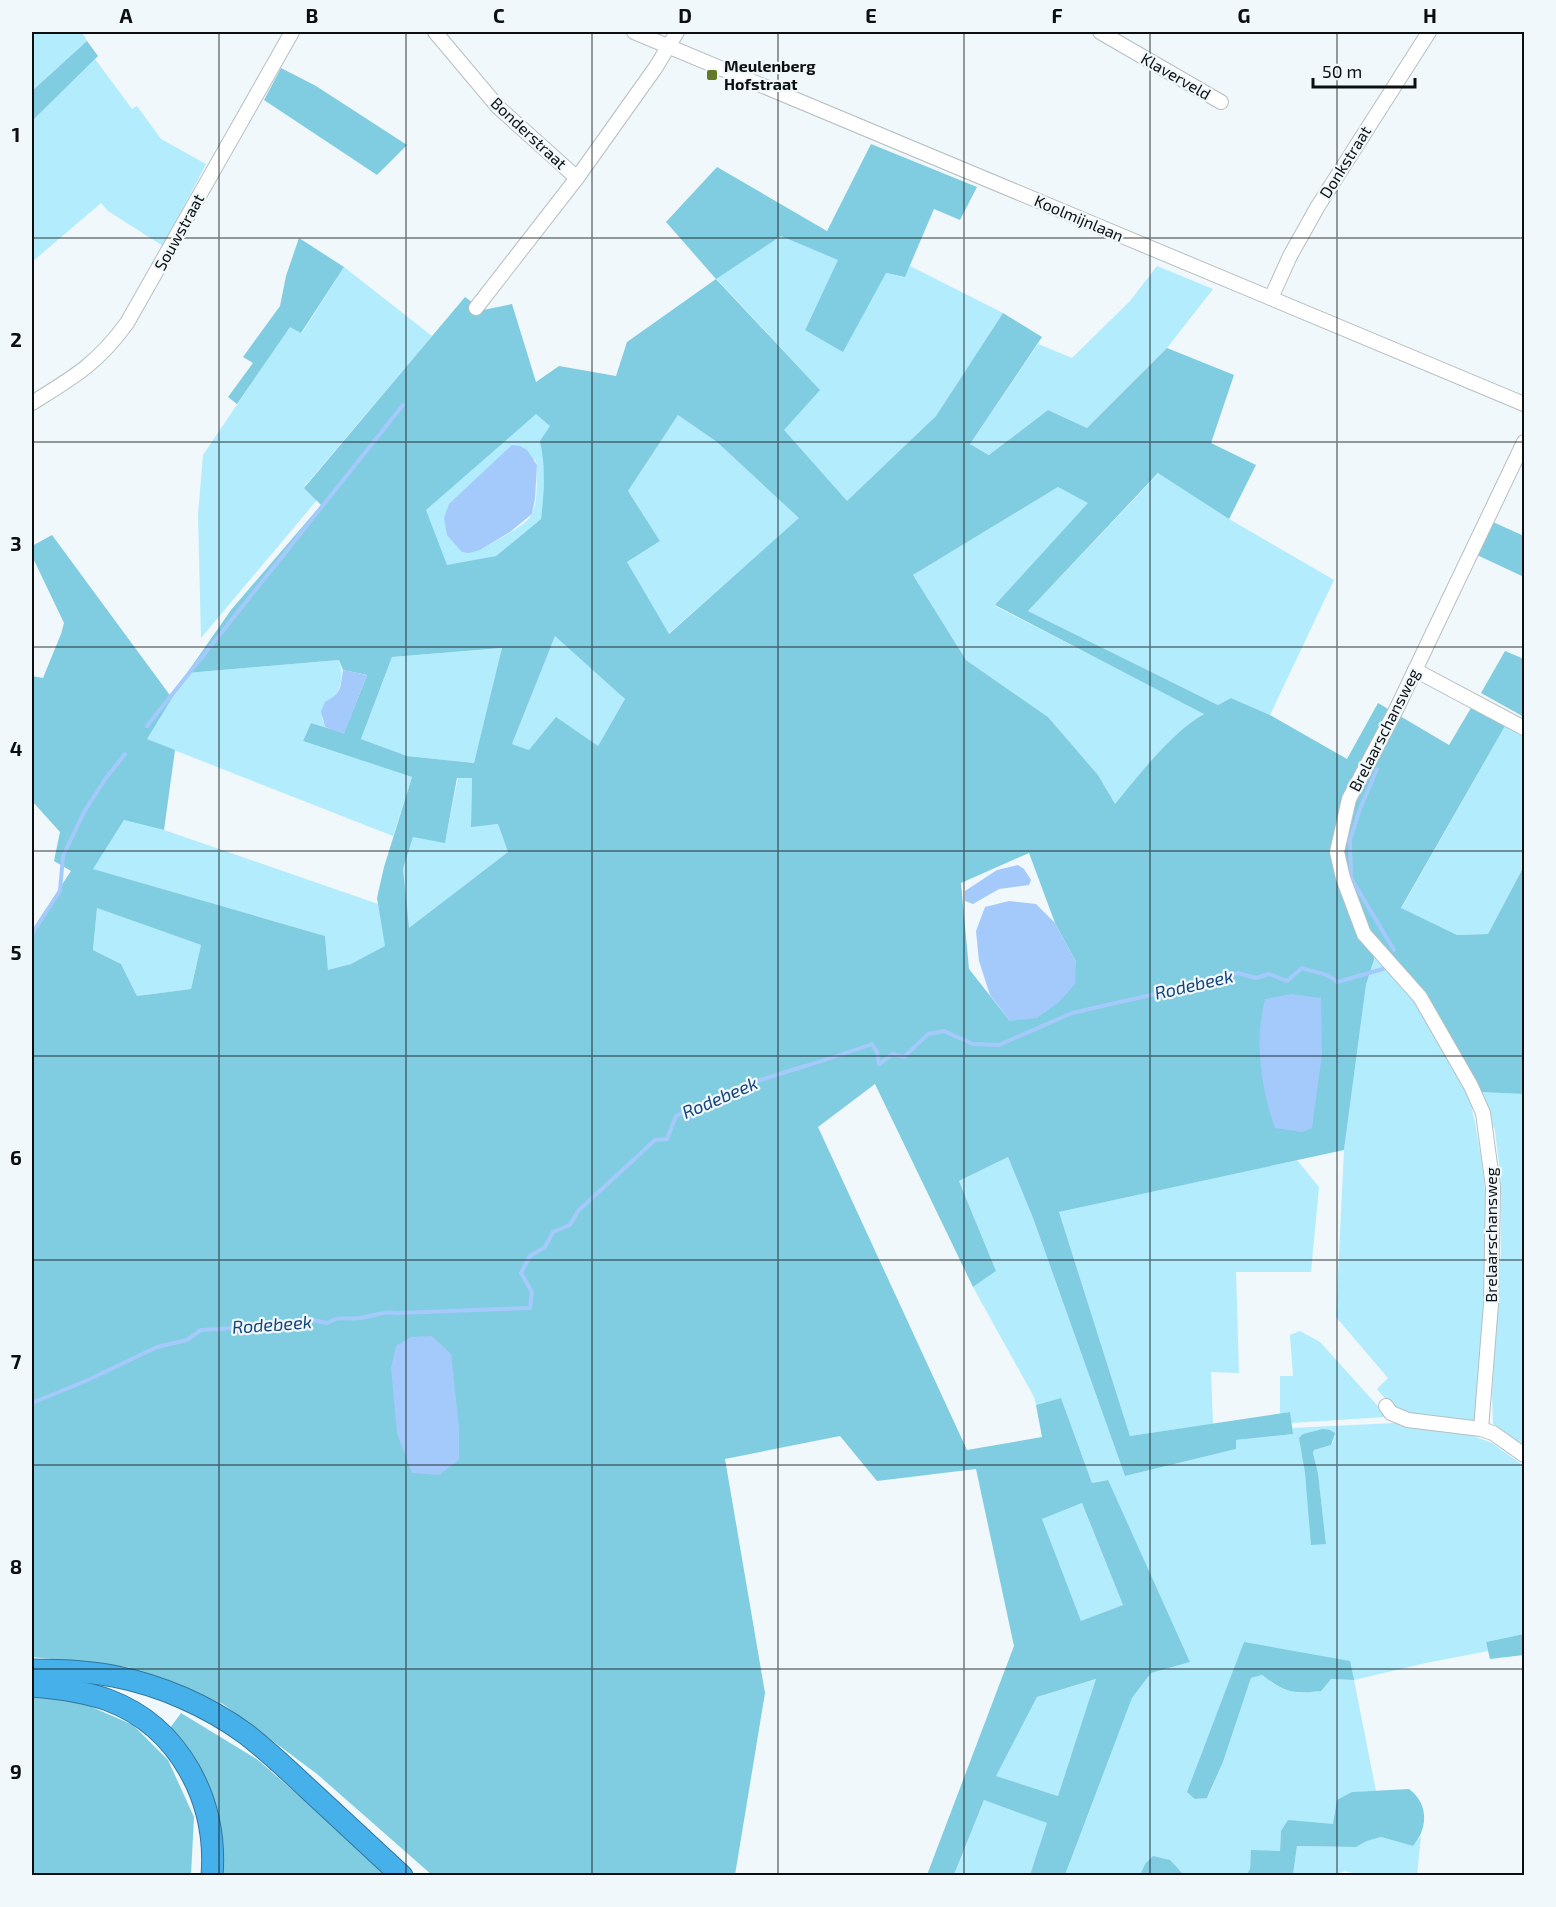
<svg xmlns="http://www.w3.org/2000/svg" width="1556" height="1907" font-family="'Exo 2',sans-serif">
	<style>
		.green { fill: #b2ecfd; fill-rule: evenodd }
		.forest { fill: #80cce1; fill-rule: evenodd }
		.water { fill: #a4cafb }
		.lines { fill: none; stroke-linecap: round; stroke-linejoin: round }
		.stream { stroke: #a4cafb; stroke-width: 4 }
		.minor-casing { stroke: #b7bfc1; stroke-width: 16 }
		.highway-casing { stroke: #32779d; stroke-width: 23 }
		.minor { stroke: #fff; stroke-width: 14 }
		.highway { stroke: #46b0ea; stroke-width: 21 }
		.grid { fill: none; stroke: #0c0e0f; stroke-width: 1.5; stroke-opacity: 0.55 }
		.poi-dot { fill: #657827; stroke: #f0f8fb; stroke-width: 2 }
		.labels { text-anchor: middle; stroke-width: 4.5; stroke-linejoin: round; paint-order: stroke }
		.poi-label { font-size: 16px; font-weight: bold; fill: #0c0e0f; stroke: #f0f8fb; text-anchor: start }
		.street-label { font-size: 16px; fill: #0c0e0f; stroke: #f0f8fb }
		.water-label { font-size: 18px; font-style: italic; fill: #14447e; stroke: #f0f8fb }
		.neatline { fill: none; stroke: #0c0e0f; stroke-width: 2 }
		.grid-label { font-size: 20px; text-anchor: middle; font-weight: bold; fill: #0c0e0f }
	</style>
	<rect width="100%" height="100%" fill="#f0f8fb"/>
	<g class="green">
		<path d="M32 32H82L87 41 32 91Z"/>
		<path d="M95 59 132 109 137 106 161 139 206 164 163 246 108 211 101 203 32 262V121Z"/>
		<path d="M781 236 839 260 805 329 886 273 904 277 910 266 1003 313 936 416 847 502 783 430 819 389 716 278Z"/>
		<path d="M1157 266 1213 289 1167 348 1087 428 1048 410 990 455 970 444 1038 344 1072 358 1130 301Z"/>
		<path d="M344 267 432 336 304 487 317 500 201 638 198 515 203 455 290 326 302 333Z"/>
		<path d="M536 413 551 426 541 441C546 468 544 493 541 519L496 556 447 566 425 510ZM535 459 537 465C536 480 539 502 531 516 522 528 493 542 480 550Z"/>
		<path d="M678 415 717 442 800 518 668 634 627 562 660 541 628 491Z"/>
		<path d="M1159 473 1229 519 1334 580 1270 715 1231 698 1218 705 1028 611Z"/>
		<path d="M1058 487 1089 503 995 606 1204 713 1137 777 1115 805 1098 775 1048 717 966 660 913 575Z"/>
		<path d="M555 635 625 699 598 746 529 750 512 744Z"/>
		<path d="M503 648 474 763 407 756 361 739 392 657Z"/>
		<path d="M339 660C347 683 334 700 322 718L325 727 311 723 303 741 412 777 393 836 146 739 187 673Z"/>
		<path d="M1505 726 1524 737V866L1488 934 1457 935 1401 909Z"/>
		<path d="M458 778H472L471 826 498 824 508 852 408 929 403 869 413 837 445 842Z"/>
		<path d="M124 820 164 830 378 904 386 947 351 964 328 971 325 936 92 869Z"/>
		<path d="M97 908 201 945 191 989 137 996 121 964 93 950Z"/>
		<path d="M1376 955C1411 994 1443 1039 1465 1087 1472 1104 1475 1122 1478 1140 1496 1233 1484 1329 1477 1422L1397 1412 1377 1389 1388 1378 1336 1317 1344 1150 1366 985Z"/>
		<path d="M1480 1092 1524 1094V1450L1497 1429 1493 1423 1492 1394 1501 1252 1500 1172 1495 1131Z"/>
		<path d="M1008 1157 1033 1218 1125 1476 1236 1449V1440L1293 1434 1292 1428 1395 1423 1463 1432 1492 1443 1524 1466V1634L1486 1642 1488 1651 1426 1663 1354 1680 1376 1791 1352 1792 1336 1811 1333 1825 1281 1831 1280 1851 1251 1855 1250 1869 1246 1875H1184L1180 1870 1145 1864 1140 1875H1065L1132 1698 1151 1673 1190 1662 1107 1480 1092 1483 1061 1398 1036 1405 1034 1397 973 1287 996 1271 959 1181ZM1334 1440 1331 1445 1314 1450 1313 1453 1318 1473 1326 1544 1305 1473 1303 1453ZM1244 1642 1354 1680 1330 1679 1320 1691C1292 1694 1285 1693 1262 1675L1251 1678 1223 1762 1208 1797 1195 1799Z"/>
		<path d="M1297 1160 1319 1187 1311 1272H1236L1239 1373 1211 1372 1213 1424 1130 1436 1059 1212Z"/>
		<path d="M1300 1331 1320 1342 1385 1414V1417L1291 1423 1289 1412 1280 1414V1376H1293L1290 1335Z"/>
		<path d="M1082 1503 1123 1605 1081 1622 1042 1519Z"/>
		<path d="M1097 1679 1058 1796 995 1776 1037 1697Z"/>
		<path d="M984 1800 1048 1823 1030 1875 954 1876Z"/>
		<path d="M1421 1836 1417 1875H1360L1345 1871 1334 1875 1293 1876 1297 1846 1356 1847 1367 1841 1381 1837 1413 1846Z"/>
	</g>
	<g class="forest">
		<path d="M87 41 98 56 32 121V91Z"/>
		<path d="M281 68 316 86 407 145 377 175 264 100Z"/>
		<path d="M871 144 977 187 960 220 934 209 905 277 886 273 843 352 805 330 838 260 781 236 716 279 820 390 784 430 847 501 936 416 1003 313 1042 337 970 444 989 455 1048 410 1087 428 1167 348 1234 375 1211 443 1256 465 1229 519 1158 473 1028 611 1218 705 1231 698 1270 715 1347 759 1378 703 1449 745 1471 708 1505 726 1401 908 1457 935 1488 934 1524 866V1094L1480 1092 1379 944 1366 985 1344 1150 1059 1212 1130 1436 1290 1412 1293 1434 1236 1440V1449L1125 1476 1033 1218 1008 1157 959 1181 996 1271 973 1287 875 1084 818 1127 967 1450 1042 1437 1036 1405 1061 1398 1092 1483 1108 1480 1190 1662 1151 1673 1132 1698 1065 1875H1030L1047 1823 984 1800 954 1875H927L1014 1646 976 1469 877 1481 840 1436 725 1459 765 1693 735 1875H432L317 1774 223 1704 128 1667 32 1657V930L71 871 54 861 60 832 32 801V676L43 678 61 634 64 623 32 556V546L52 535 172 698 147 739 175 750 164 830 124 820 93 869 325 936 328 970 351 964 385 946 377 898 384 867 412 777 303 741 311 723 344 733 367 675 343 670 339 660 187 673 231 610 321 505 304 488 465 297 483 310 512 304 536 382 559 366 616 376 627 342 716 279 666 222 717 167 827 231ZM536 414 550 426 540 441C546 468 544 493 541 519L496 556 447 565 426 510ZM678 415 717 442 799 518 669 634 627 562 660 541 628 491ZM1058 487 1088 503 995 605 1204 714C1171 733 1139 775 1115 804L1098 775 1048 717 966 660 913 575ZM555 636 625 699 598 746 556 717 529 750 512 744ZM502 648 474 763 407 756 361 739 392 657ZM457 778H472L471 827 498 824 508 852 409 928 403 869 413 837 445 843ZM1029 853 1055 923 1076 962 1010 1021 969 969 961 883ZM97 908 201 945 191 989 137 996 121 964 93 950ZM1082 1503 1123 1605 1081 1621 1042 1519ZM1096 1679 1058 1796 996 1776 1037 1697Z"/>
		<path d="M299 238 344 267 301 333 290 327 237 404 228 397 253 363 243 357 280 306 286 276Z"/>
		<path d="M1493 522 1524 536V577L1477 555Z"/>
		<path d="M1505 651 1524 659V717L1481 693Z"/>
		<path d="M1323 1429 1330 1430 1335 1433 1331 1445 1314 1450 1313 1453 1318 1473 1326 1544 1311 1545 1305 1473 1299 1438 1303 1434Z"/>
		<path d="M1524 1634V1655L1490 1659 1486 1642Z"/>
		<path d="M1244 1642 1350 1661 1354 1680 1331 1679 1321 1691C1292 1694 1286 1693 1262 1675L1251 1678 1223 1762 1207 1798 1195 1799 1187 1792Z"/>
		<path d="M32 1693 78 1701 133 1725 168 1760 194 1817 191 1875H32Z"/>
		<path d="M181 1713 258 1760 389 1875H219L204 1780 170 1728Z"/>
		<path d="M1409 1789C1429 1804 1428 1828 1413 1846L1381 1837 1367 1841 1356 1847 1297 1846 1293 1875H1246L1250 1869 1251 1850 1280 1851 1281 1831 1288 1820 1333 1824 1337 1800 1352 1792Z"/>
		<path d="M1153 1856 1170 1860 1184 1875H1140L1145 1864Z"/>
	</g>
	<g class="water">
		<path d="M512 445 520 446 527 450 537 465 535 499 532 514 510 532 480 550 469 553 462 552 447 535 444 518 449 504Z"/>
		<path d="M343 670 367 675 344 734 325 727 321 711 325 702C342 693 340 688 343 670Z"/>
		<path d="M1018 865 1024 869 1031 880 1029 885 999 889 973 904 965 901V891L997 870Z"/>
		<path d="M1009 901 1036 904 1055 923 1076 962 1075 984 1059 1002 1037 1018 1010 1021 990 995 979 961 976 931 985 907Z"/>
		<path d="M1292 994 1321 998 1322 1054 1312 1128 1302 1132 1275 1128C1261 1088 1254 1041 1265 999Z"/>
		<path d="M432 1336 451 1354 459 1427V1460L439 1475 412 1473 397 1433 391 1368 396 1346 411 1337Z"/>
	</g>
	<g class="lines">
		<g class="stream">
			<path d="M147 726 403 405"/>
			<path d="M1377 769 1360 809 1350 840 1351 878 1394 950"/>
			<path d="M32 934 60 891 63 856 85 810 106 778 125 754"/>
			<path d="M32 1403 88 1380 157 1347 187 1340 201 1330 286 1325 313 1320 327 1323C341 1315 345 1320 360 1318 377 1316 379 1311 398 1313L530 1308 532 1292 521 1273 530 1256 545 1247 553 1232 570 1225 578 1211 655 1140 667 1139 676 1116C697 1106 718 1095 739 1087 783 1072 829 1060 872 1044L877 1052 879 1064 893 1054 904 1057 928 1034 944 1031 973 1044 999 1045 1072 1013 1225 978 1238 973 1256 978 1269 974 1287 981 1302 968C1314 973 1328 972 1337 982L1383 969"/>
		</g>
		<defs>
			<g id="minor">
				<path d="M435 32 498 107 577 178"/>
				<path d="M634 32 1524 404"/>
				<path d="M1100 32 1221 102"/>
				<path d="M1271 298 1290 256 1318 206 1429 32"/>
				<path d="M476 308 577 178 656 67 677 32"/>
				<path d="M32 403C74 377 97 364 127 323L292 32"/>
				<path d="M1415 670 1524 728"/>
				<path d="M1386 1406 1391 1413 1408 1420 1481 1429 1493 1433 1524 1455"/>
				<path d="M1481 1429 1491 1304 1493 1187 1483 1113 1471 1086 1420 997 1364 934 1343 878 1337 852 1349 799 1396 710 1524 442"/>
			</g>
			<g id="highway">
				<path d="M32 1670C59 1670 86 1671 113 1676 160 1685 208 1706 246 1734 272 1754 294 1776 318 1798 346 1824 374 1850 402 1876"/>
				<path d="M32 1686C57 1688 83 1691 108 1700 180 1727 218 1801 212 1876"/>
			</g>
		</defs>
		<use href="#minor" class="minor-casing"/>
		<use href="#highway" class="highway-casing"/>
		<use href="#minor" class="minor"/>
		<use href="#highway" class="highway"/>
	</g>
	<path class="grid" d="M219 32V1876M406 32V1876M592 32V1876M778 32V1876M964 32V1876M1150 32V1876M1337 32V1876M32 238H1524M32 442H1524M32 647H1524M32 851H1524M32 1056H1524M32 1260H1524M32 1465H1524M32 1669H1524"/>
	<rect class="poi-dot" x="706" y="69" width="12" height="12" rx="3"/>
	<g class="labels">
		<g class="poi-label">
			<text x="724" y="72">Meulenberg<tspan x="724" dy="18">Hofstraat</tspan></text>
		</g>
		<g class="street-label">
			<text transform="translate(1176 76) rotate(30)" y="6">Klaverveld</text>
			<text transform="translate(529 133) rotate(43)" y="6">Bonderstraat</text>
			<text transform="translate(1345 162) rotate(-58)" y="6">Donkstraat</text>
			<text transform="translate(1079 218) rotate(23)" y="6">Koolmijnlaan</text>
			<text transform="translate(179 232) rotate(-61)" y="6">Souwstraat</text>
			<text transform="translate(1384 730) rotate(-63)" y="6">Brelaarschansweg</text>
			<text transform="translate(1491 1235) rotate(-90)" y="6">Brelaarschansweg</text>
		</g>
		<g class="water-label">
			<text transform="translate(1194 985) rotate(-13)" y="6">Rodebeek</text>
			<text transform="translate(720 1098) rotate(-23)" y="6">Rodebeek</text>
			<text transform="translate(272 1325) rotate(-4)" y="6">Rodebeek</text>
		</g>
	</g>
	<rect width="1556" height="1907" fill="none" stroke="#f0f8fb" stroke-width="66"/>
	<path d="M1313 78v9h102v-9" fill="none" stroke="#0c0e0f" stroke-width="3"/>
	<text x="1322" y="78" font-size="18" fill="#0c0e0f" stroke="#f0f8fb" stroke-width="4.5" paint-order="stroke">50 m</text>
	<rect x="33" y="33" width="1490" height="1841" class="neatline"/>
	<g class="grid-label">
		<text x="126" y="23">A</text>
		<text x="312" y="23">B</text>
		<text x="499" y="23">C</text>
		<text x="685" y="23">D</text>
		<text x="871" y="23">E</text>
		<text x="1057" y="23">F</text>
		<text x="1244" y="23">G</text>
		<text x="1430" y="23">H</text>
		<text x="16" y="142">1</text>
		<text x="16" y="347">2</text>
		<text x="16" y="551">3</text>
		<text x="16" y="756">4</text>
		<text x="16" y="960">5</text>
		<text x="16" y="1165">6</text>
		<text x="16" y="1369">7</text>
		<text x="16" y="1574">8</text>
		<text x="16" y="1779">9</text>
	</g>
</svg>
